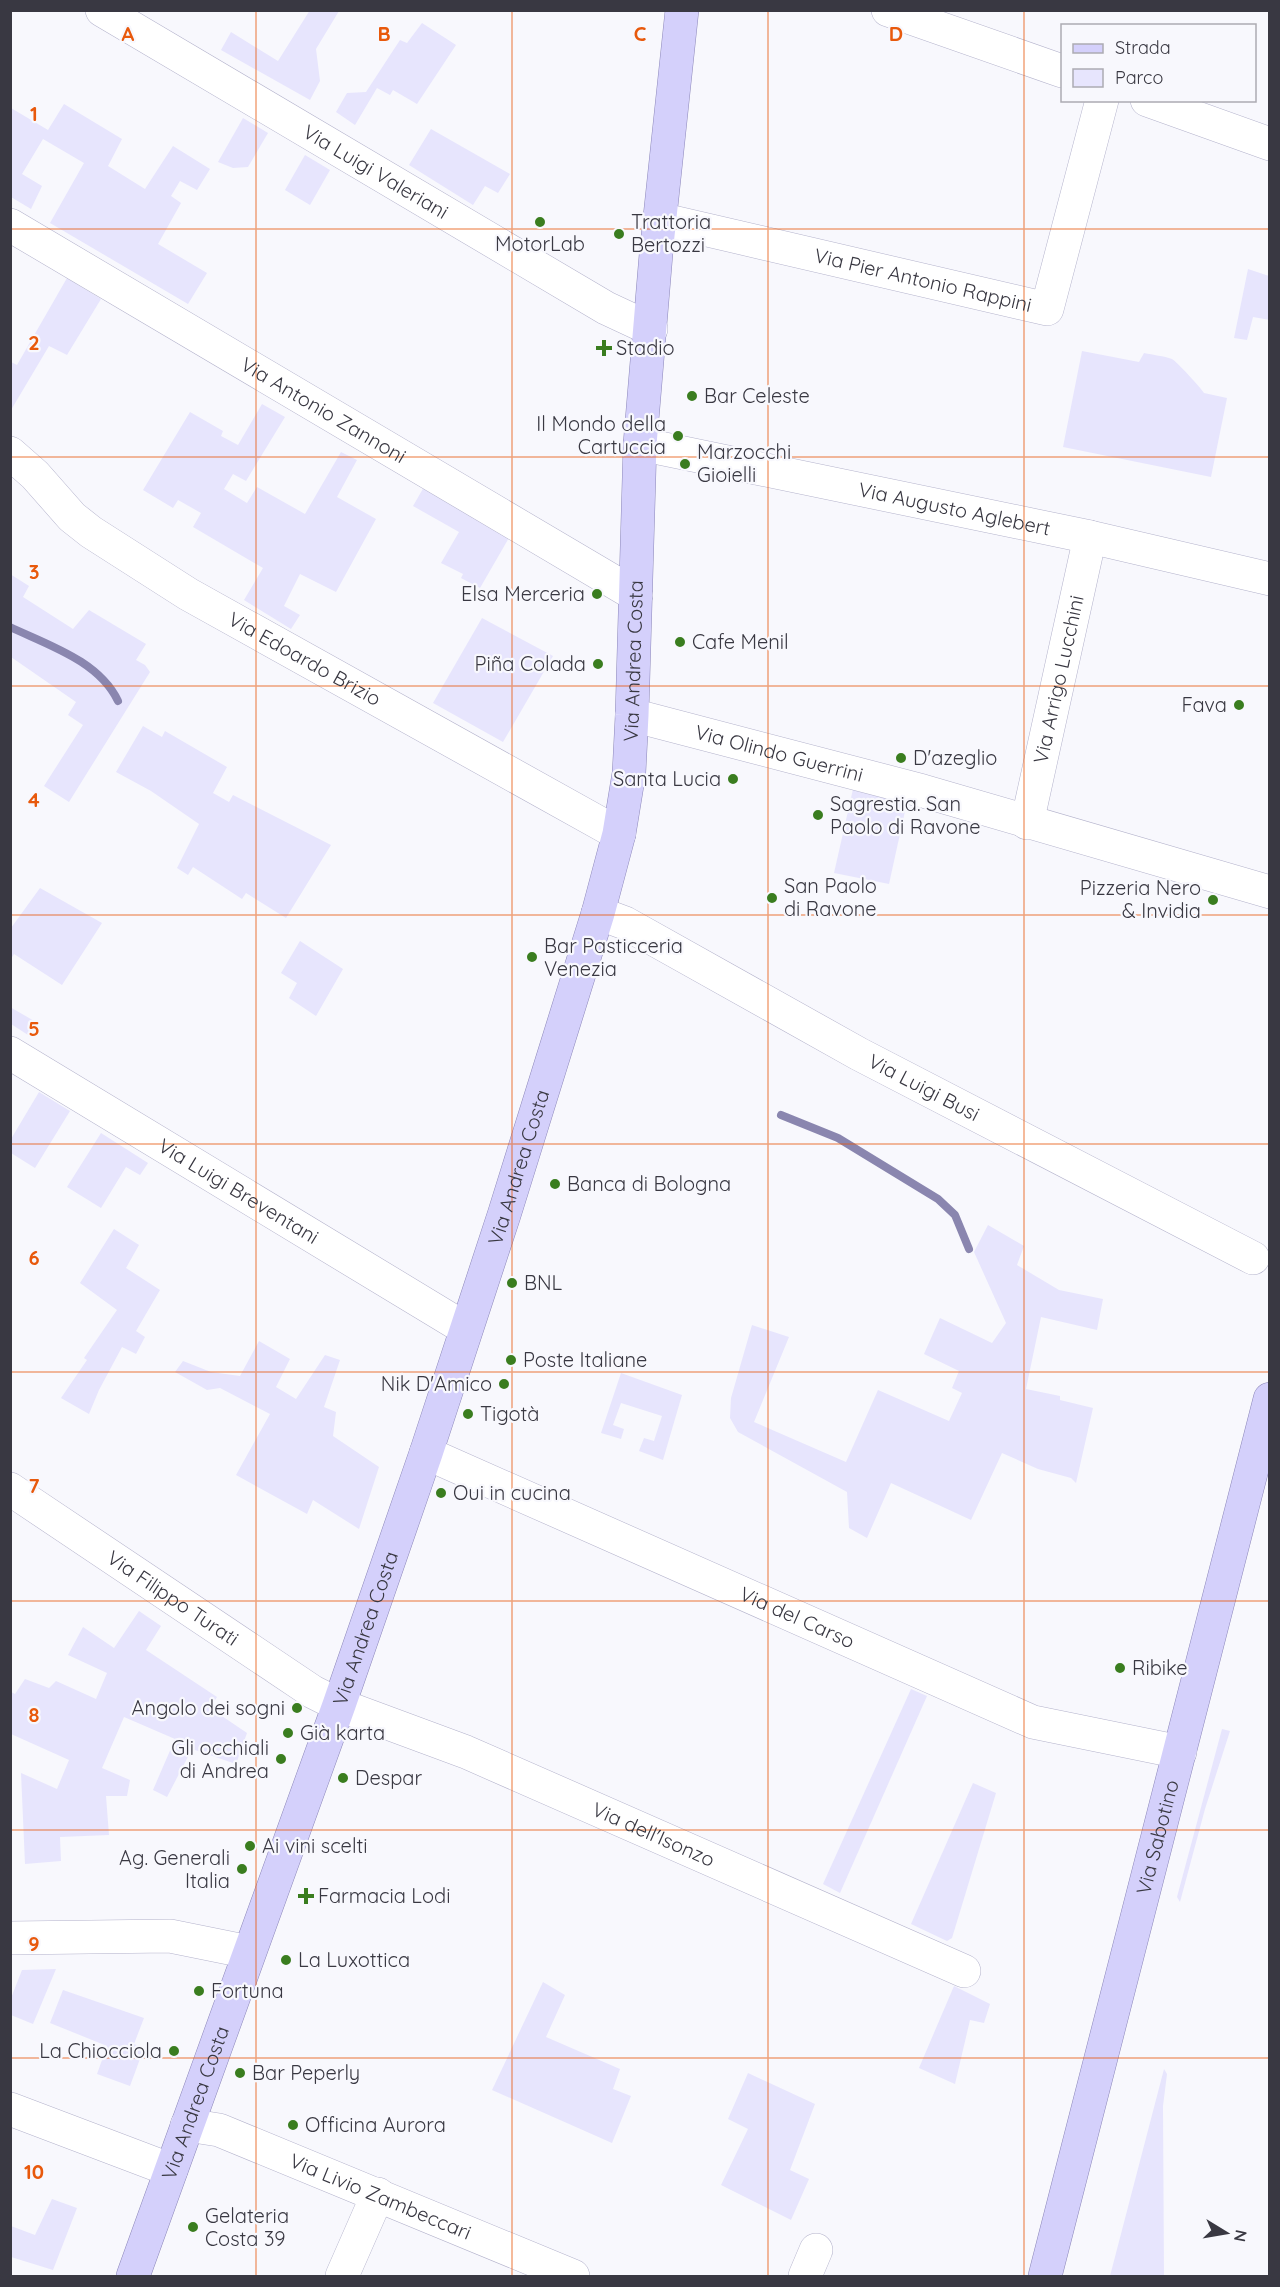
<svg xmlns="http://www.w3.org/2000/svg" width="1280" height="2287" font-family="Quicksand,sans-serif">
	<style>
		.green { fill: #e7e5fd }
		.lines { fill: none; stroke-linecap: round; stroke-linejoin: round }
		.stream { stroke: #8a86af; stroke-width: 8 }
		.minor-casing { stroke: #b4b3cc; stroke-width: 34 }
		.major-casing { stroke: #8c87b9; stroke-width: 34 }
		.minor { stroke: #fff; stroke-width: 33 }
		.major { stroke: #d4d0fb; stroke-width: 33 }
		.grid { fill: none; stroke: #e8590c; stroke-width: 1.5; stroke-opacity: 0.55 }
		.poi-dot { fill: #3a7d1f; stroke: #f8f8fd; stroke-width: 2 }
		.labels { text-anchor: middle; stroke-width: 4.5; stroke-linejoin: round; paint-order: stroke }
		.street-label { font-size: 20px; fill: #393842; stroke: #f8f8fd }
		.poi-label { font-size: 20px; fill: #393842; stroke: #f8f8fd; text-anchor: start }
		.grid-label { font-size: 20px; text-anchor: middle; font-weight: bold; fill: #e8590c; stroke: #f8f8fd; stroke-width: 4.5; stroke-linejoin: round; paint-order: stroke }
	</style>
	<rect width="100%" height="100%" fill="#f8f8fd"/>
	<g class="green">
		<path d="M310 10 339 11 316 49 320 81 310 100 221 50 231 32 278 61Z"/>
		<path d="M422 23 456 45 417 104 393 90 390 95 377 88 355 125 336 112 347 93 366 92 400 40 407 43Z"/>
		<path d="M64 104 122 139 108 166 145 189 173 146 210 169 197 190 180 181 171 196 181 203 158 244 207 273 188 304 50 223 84 163 43 139 22 174 42 186 31 209 11 197V108L48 130Z"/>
		<path d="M243 118 268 133 248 167 233 168 218 162Z"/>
		<path d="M431 129 510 174 498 193 485 186 473 205 409 165Z"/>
		<path d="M305 155 330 170 310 205 285 190Z"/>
		<path d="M1248 269 1269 276 1270 320 1253 317 1247 340 1234 338Z"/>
		<path d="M67 278 101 299 67 355 49 346 11 410V362L17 365Z"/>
		<path d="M1082 351 1139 362 1144 353C1153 355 1164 356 1172 359 1176 361 1202 389 1204 393L1227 398 1211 477 1063 447Z"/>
		<path d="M262 404 285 417 246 481 233 474 224 489 247 503 257 487 305 514 341 452 357 460 337 497 376 519 336 592 300 574 284 606 300 615 291 629 244 600 263 568 193 527 201 513 178 500 173 508 143 490 190 412 223 431 221 436 238 445Z"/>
		<path d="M424 487 510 536 480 588 461 578 463 574 441 563 459 532 413 506Z"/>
		<path d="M10 574 29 586 23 597 73 629 89 610 146 644 136 660 145 665 150 672 69 802 44 786 83 725 68 715 76 702 11 657Z"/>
		<path d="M482 618 553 656 503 742 433 703Z"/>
		<path d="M143 726 162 737 165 731 227 767 213 793 229 802 233 795 331 845 286 918 246 893 242 899 193 867 188 875 177 868 199 824 151 791 116 772Z"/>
		<path d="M853 789 907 802 889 884 834 873Z"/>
		<path d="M40 888 102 923 62 985 14 954 11 959V928Z"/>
		<path d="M300 941 343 969 316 1016 289 998 297 983 281 973Z"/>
		<path d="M10 1007 36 1022 28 1035 11 1024Z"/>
		<path d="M39 1092 70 1111 35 1168 11 1153V1139Z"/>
		<path d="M101 1133 148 1163 140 1175 126 1167 101 1208 67 1187Z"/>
		<path d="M988 1225 1024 1246 1017 1265 1059 1290 1103 1299 1097 1330 1041 1317 1026 1389 1060 1396V1400L1093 1408 1076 1483 1071 1478 1038 1469 1002 1453 971 1520 891 1483 867 1538 849 1528 847 1492 738 1432 730 1418 731 1398 752 1325 789 1337 754 1422 846 1462 878 1390 949 1421 962 1393 952 1388 959 1371 924 1354 940 1318 992 1343 1006 1323 974 1252Z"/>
		<path d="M114 1229 139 1245 126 1268 160 1290 136 1331 145 1337 136 1354 122 1347 99 1390 89 1414 61 1398 87 1360 84 1358 117 1310 80 1283Z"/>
		<path d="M259 1341 290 1359 276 1387 296 1399 325 1355 340 1360 324 1407 336 1412 333 1436 379 1467 359 1529 313 1500 307 1514 236 1475 270 1414 220 1388 207 1390 175 1372 183 1361 211 1372 240 1376Z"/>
		<path d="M621 1373 682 1395 663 1460 639 1451 644 1438 654 1441 662 1416 621 1403 613 1425 624 1429 621 1439 601 1433Z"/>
		<path d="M139 1611 161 1626 146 1650 217 1697 210 1708 247 1733 236 1764 192 1749 167 1797 153 1790 175 1739 124 1717 102 1768 130 1780 127 1796H106L109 1835 60 1837 61 1861 25 1864 21 1773 57 1789 69 1760 11 1734V1692L15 1694 25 1679 49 1688 56 1681 96 1699 107 1673 68 1655 83 1627 114 1648Z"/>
		<path d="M911 1689 927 1696 840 1893 823 1884Z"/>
		<path d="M1222 1729 1230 1731 1205 1809 1180 1902 1177 1897Z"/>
		<path d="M973 1783 996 1793 952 1938 947 1941 911 1924Z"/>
		<path d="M56 1969 33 2024 11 2015V1998L22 1970Z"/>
		<path d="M543 1982 565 1995 546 2037 620 2069 613 2089 631 2096 612 2143 492 2090Z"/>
		<path d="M954 1986 990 2004 984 2023 970 2020 955 2084 919 2068Z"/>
		<path d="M63 1990 144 2018 134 2044 144 2048 130 2086 97 2074 107 2046 50 2023Z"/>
		<path d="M1164 2069 1167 2074 1163 2106 1164 2276H1110Z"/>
		<path d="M748 2073 815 2104 790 2170 809 2179 791 2220 721 2185 748 2129 728 2119Z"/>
		<path d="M52 2199 77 2208 53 2270 11 2257V2226L35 2235Z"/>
	</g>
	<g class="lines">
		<g class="stream">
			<path d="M10 627C48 645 99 661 118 701"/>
			<path d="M781 1115 838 1138 938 1199 955 1215 969 1249"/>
		</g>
		<defs>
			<g id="minor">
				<path id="s1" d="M102 10 606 308 651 329"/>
				<path d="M888 10 1062 71"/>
				<path d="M1147 100 1270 144"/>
				<path id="s2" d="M660 219 1047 309 1102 100"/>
				<path id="s3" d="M10 225 636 595"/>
				<path id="s4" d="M640 444 1090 537 1270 579"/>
				<path id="s5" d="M10 453 35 475 72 517 91 532 188 594 619 834"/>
				<path id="s6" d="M632 715 923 791 1270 892"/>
				<path id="s7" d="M1027 823 1090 537"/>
				<path id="s8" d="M598 913 625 923 859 1054 1253 1258"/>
				<path id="s9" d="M10 1053 466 1329"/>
				<path id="s10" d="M426 1453 1033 1722 1180 1752"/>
				<path id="s11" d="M10 1489 313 1692 339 1705 466 1752 964 1971"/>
				<path d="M10 1938 170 1936 249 1952"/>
				<path d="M10 2109 171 2170"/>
				<path id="s12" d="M187 2125 219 2130 573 2276"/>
				<path d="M342 2276 378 2194"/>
				<path d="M805 2276 816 2250"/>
			</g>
			<g id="major">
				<path id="s13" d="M133 2276 339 1705 426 1453 504 1215 598 913 619 834 629 773 632 715 640 444 656 254 682 10"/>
				<path id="s14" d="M1045 2276 1270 1399"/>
			</g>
		</defs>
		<use href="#minor" class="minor-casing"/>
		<use href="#major" class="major-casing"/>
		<use href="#minor" class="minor"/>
		<use href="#major" class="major"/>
	</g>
	<path class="grid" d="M256 10V2276M512 10V2276M768 10V2276M1024 10V2276M10 229H1270M10 457H1270M10 686H1270M10 915H1270M10 1144H1270M10 1372H1270M10 1601H1270M10 1830H1270M10 2058H1270"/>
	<g class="poi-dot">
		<circle cx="540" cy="222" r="6"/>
		<circle cx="619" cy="234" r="6"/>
		<path d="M601 339h6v6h6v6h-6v6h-6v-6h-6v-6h6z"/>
		<circle cx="692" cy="396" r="6"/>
		<circle cx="678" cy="436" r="6"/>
		<circle cx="685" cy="464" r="6"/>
		<circle cx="597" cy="594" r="6"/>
		<circle cx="680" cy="642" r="6"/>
		<circle cx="598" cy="664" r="6"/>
		<circle cx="1239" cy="705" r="6"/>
		<circle cx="901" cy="758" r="6"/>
		<circle cx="733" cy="779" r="6"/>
		<circle cx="818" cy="815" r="6"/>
		<circle cx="772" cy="898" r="6"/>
		<circle cx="1213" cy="900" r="6"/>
		<circle cx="532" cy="957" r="6"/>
		<circle cx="555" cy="1184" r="6"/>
		<circle cx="512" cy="1283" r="6"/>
		<circle cx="511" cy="1360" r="6"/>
		<circle cx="504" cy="1384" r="6"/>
		<circle cx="468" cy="1414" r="6"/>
		<circle cx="441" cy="1493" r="6"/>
		<circle cx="1120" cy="1668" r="6"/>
		<circle cx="297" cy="1708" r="6"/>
		<circle cx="288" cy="1733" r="6"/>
		<circle cx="281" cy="1759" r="6"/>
		<circle cx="343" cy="1778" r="6"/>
		<circle cx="250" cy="1846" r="6"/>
		<circle cx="242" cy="1869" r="6"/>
		<path d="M303 1887h6v6h6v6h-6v6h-6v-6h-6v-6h6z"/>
		<circle cx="286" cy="1960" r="6"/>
		<circle cx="199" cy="1991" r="6"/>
		<circle cx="174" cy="2051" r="6"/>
		<circle cx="240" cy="2073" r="6"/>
		<circle cx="293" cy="2125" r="6"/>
		<circle cx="193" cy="2227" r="6"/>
	</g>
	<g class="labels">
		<g class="street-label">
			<text dy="7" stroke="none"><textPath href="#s1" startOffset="318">Via Luigi Valeriani</textPath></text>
			<text dy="7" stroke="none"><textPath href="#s2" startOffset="270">Via Pier Antonio Rappini</textPath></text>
			<text dy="7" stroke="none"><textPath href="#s3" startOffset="364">Via Antonio Zannoni</textPath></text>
			<text dy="7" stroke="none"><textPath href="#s4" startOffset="321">Via Augusto Aglebert</textPath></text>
			<text dy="7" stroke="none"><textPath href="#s5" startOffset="362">Via Edoardo Brizio</textPath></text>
			<text dy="7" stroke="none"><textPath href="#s13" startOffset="1696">Via Andrea Costa</textPath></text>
			<text dy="7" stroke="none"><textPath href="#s7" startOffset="147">Via Arrigo Lucchini</textPath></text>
			<text dy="7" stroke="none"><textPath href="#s6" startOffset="152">Via Olindo Guerrini</textPath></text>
			<text dy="7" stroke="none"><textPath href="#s8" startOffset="370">Via Luigi Busi</textPath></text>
			<text dy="7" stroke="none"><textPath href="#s13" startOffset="1174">Via Andrea Costa</textPath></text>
			<text dy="7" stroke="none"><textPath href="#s9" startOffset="267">Via Luigi Breventani</textPath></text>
			<text dy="7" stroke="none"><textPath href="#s11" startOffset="196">Via Filippo Turati</textPath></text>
			<text dy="7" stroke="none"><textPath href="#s10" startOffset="406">Via del Carso</textPath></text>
			<text dy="7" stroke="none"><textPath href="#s13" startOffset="688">Via Andrea Costa</textPath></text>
			<text dy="7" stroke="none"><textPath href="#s11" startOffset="734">Via dell'Isonzo</textPath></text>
			<text dy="7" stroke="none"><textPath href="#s14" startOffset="453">Via Sabotino</textPath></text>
			<text dy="7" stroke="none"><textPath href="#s13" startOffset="184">Via Andrea Costa</textPath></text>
			<text dy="7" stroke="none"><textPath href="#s12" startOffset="207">Via Livio Zambeccari</textPath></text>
		</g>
		<g class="poi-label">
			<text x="631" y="229">Trattoria<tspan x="631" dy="23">Bertozzi</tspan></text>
			<text x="540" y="251" text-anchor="middle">MotorLab</text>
			<text x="616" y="355">Stadio</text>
			<text x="704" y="403">Bar Celeste</text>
			<text x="666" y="431" text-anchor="end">Il Mondo della<tspan x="666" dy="23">Cartuccia</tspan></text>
			<text x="697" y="459">Marzocchi<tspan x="697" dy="23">Gioielli</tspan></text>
			<text x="585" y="601" text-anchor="end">Elsa Merceria</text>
			<text x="692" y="649">Cafe Menil</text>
			<text x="586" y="671" text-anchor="end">Piña Colada</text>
			<text x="1227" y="712" text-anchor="end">Fava</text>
			<text x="913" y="765">D'azeglio</text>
			<text x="721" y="786" text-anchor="end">Santa Lucia</text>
			<text x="830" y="811">Sagrestia. San<tspan x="830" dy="23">Paolo di Ravone</tspan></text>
			<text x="784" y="893">San Paolo<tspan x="784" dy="23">di Ravone</tspan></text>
			<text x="1201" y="895" text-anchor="end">Pizzeria Nero<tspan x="1201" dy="23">&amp; Invidia</tspan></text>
			<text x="544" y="953">Bar Pasticceria<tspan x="544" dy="23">Venezia</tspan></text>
			<text x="567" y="1191">Banca di Bologna</text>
			<text x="524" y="1290">BNL</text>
			<text x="523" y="1367">Poste Italiane</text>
			<text x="492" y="1391" text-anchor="end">Nik D'Amico</text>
			<text x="480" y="1421">Tigotà</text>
			<text x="453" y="1500">Oui in cucina</text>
			<text x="1132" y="1675">Ribike</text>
			<text x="285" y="1715" text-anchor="end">Angolo dei sogni</text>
			<text x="300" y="1740">Già karta</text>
			<text x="269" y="1755" text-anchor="end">Gli occhiali<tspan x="269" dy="23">di Andrea</tspan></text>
			<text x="355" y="1785">Despar</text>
			<text x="262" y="1853">Ai vini scelti</text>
			<text x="230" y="1865" text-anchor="end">Ag. Generali<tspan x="230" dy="23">Italia</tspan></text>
			<text x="318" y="1903">Farmacia Lodi</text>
			<text x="298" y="1967">La Luxottica</text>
			<text x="211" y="1998">Fortuna</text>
			<text x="162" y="2058" text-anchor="end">La Chiocciola</text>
			<text x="252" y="2080">Bar Peperly</text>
			<text x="305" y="2132">Officina Aurora</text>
			<text x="205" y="2223">Gelateria<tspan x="205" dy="23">Costa 39</tspan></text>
		</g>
	</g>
	<g class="grid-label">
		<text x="128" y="41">A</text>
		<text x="384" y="41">B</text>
		<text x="640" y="41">C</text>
		<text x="896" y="41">D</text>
		<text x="34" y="121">1</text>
		<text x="34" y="350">2</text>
		<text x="34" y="579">3</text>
		<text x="34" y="807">4</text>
		<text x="34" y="1036">5</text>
		<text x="34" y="1265">6</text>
		<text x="34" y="1493">7</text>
		<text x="34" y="1722">8</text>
		<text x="34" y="1951">9</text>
		<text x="34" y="2179">10</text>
	</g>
	<rect width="1280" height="2287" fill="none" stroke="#393842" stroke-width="24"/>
	<rect x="1061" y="24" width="195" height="78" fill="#f8f8fd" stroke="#acabb2" stroke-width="1.5"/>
	<rect x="1073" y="44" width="30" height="9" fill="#d4d0fb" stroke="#acabb2" stroke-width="1.5"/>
	<text x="1115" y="54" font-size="18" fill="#393842">Strada</text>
	<rect x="1073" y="69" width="30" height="18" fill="#e7e5fd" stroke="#acabb2" stroke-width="1.5"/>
	<text x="1115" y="84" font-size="18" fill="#393842">Parco</text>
	<g transform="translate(1226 2233) rotate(101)" stroke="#f8f8fd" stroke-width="4.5" paint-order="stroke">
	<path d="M0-4.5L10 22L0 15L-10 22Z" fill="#393842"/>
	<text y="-9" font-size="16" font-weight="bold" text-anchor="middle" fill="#393842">N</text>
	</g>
</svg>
